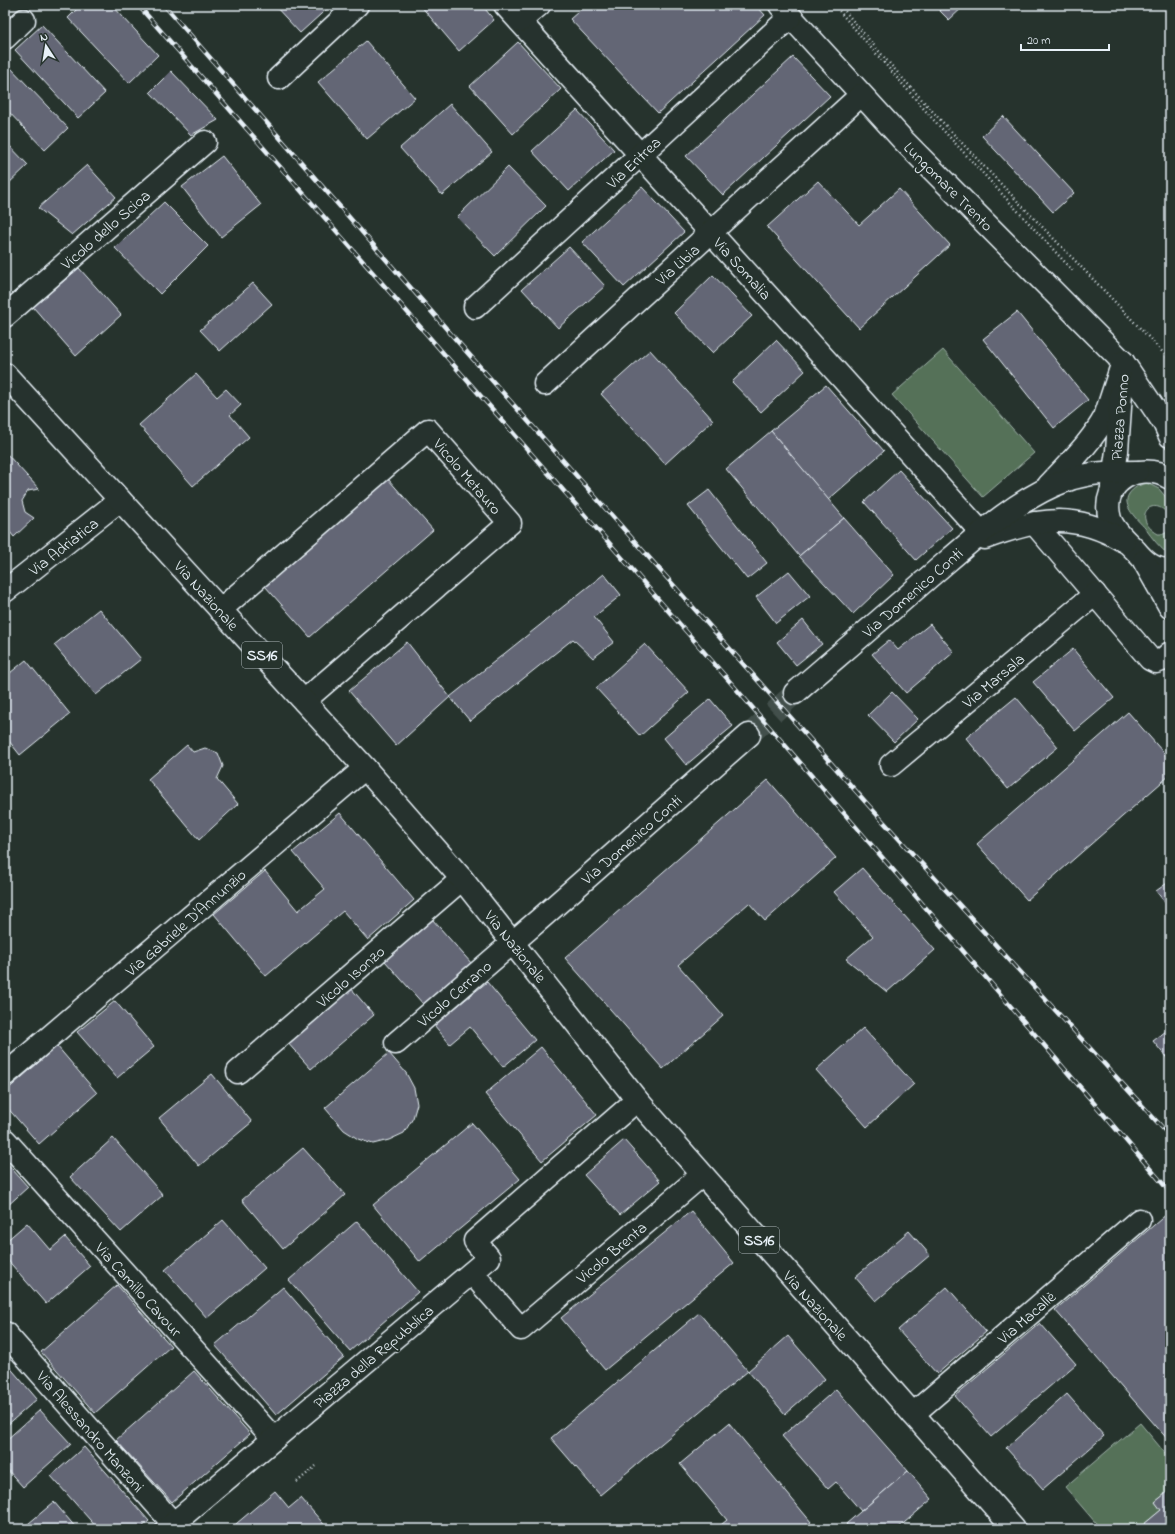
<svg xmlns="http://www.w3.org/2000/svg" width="1175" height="1534" font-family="'Indie Flower',sans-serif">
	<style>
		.green { fill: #557158; stroke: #9eb1a8 }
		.building { fill: #646674; stroke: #e8f1f8 }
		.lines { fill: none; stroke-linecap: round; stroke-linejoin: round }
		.street-tunnel { stroke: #43504b; stroke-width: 22; stroke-dasharray: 22 11; stroke-linecap: butt }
		.street-casing { stroke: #e8f1f8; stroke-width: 25 }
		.secondary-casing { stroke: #e8f1f8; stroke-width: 25 }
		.primary-casing { stroke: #e8f1f8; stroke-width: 25 }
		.path { stroke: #e8f1f8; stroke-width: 2.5; stroke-dasharray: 1 3; stroke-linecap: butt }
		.street { stroke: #26332d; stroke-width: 22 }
		.secondary { stroke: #26332d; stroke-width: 22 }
		.primary { stroke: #26332d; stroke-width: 22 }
		.rail-casing { stroke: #e8f1f8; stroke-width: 4.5 }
		.rail { stroke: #26332d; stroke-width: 3; stroke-dasharray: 9; stroke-linecap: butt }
		.labels { text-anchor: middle; stroke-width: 4; stroke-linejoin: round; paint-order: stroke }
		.shield { fill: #26332d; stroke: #aeb8bb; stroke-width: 1 }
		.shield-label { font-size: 15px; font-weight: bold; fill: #e8f1f8 }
		.street-label { font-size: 16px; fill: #e8f1f8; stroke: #26332d }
	</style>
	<rect width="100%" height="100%" fill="#26332d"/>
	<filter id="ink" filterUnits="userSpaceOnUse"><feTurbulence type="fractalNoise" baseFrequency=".025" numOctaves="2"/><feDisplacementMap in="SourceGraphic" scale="8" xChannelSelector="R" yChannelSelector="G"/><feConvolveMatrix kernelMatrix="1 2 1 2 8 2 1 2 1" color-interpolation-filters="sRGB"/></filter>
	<g filter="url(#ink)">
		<g class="green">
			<path d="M943 350 1034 453 983 497 892 395Z"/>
			<path d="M1147 483 1159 489 1170 502V517C1154 492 1129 517 1158 534H1164L1170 530V556C1160 548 1152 538 1145 528 1138 520 1121 506 1129 494 1133 488 1139 485 1147 483Z"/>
			<path d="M1140 1423 1170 1459V1490L1155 1502 1161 1510 1138 1529H1101L1065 1487Z"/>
		</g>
		<g class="building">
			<path d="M81 5H112L158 55 129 83 68 18Z"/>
			<path d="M274 5H331L300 33Z"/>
			<path d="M420 5H482L494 20 459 51Z"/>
			<path d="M586 5H756L765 15 658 113 570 19Z"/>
			<path d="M934 5H965L949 20Z"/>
			<path d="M42 25 105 93 78 118 15 50Z"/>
			<path d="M366 41 415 98 367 139 318 82Z"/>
			<path d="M518 42 561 89 513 134 470 86Z"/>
			<path d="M793 57 830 96 723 195 686 156Z"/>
			<path d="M10 67 68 128 45 150 5 108V71Z"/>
			<path d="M171 71 218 120 191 135 150 92Z"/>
			<path d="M450 104 492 152 442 195 400 148Z"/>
			<path d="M577 110 614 150 569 191 532 151Z"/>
			<path d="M1003 116 1074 193 1053 212 982 136Z"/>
			<path d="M5 141 28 165 5 187Z"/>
			<path d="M222 156 261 205 221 237 182 187Z"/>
			<path d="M87 165 116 197 72 235 38 208Z"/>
			<path d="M508 167 546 206 495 256 457 217Z"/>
			<path d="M818 181 859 225 899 189 950 245 859 328 767 227Z"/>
			<path d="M642 187 684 232 624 287 582 242Z"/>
			<path d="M164 202 208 246 160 294 115 248Z"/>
			<path d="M569 247 605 286 558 328 522 289Z"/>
			<path d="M79 268 121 315 76 356 33 307Z"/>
			<path d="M713 275 752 316 713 353 674 313Z"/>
			<path d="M253 283 272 304 220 351 200 330Z"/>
			<path d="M1017 312 1088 400 1054 428 983 339Z"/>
			<path d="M776 340 805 371 761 412 732 382Z"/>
			<path d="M650 350 713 420 665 464 601 394Z"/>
			<path d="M196 374 217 397 226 389 241 405 230 415 249 437 193 486 139 425Z"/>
			<path d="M826 385 884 451 828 500 771 431Z"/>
			<path d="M771 431 844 518 799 556 726 469Z"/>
			<path d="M5 452 39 489 28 491 22 501 25 512 34 518 14 537 5 526Z"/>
			<path d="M899 470 952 528 916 560 864 502Z"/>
			<path d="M388 479 433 530 310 637 265 586Z"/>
			<path d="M709 490 767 563 747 579 688 506Z"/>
			<path d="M844 518 894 575 853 614 799 556Z"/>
			<path d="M789 571 810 596 776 623 756 597Z"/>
			<path d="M604 574 621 595 594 617 614 642 593 658 573 639 470 721 450 697Z"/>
			<path d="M99 609 141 659 96 695 54 645Z"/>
			<path d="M803 620 822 644 796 665 777 642Z"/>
			<path d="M930 624 954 652 906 693 872 654 889 640 898 650Z"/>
			<path d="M407 642 450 697 396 746 349 691Z"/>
			<path d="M645 644 689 692 640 736 596 688Z"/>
			<path d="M1073 649 1114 698 1075 731 1033 682Z"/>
			<path d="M26 660 70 714 20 755 5 736V677Z"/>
			<path d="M892 692 918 719 894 742 868 715Z"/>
			<path d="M1016 697 1058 747 1008 789 966 738Z"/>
			<path d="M710 699 733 726 686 765 664 738Z"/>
			<path d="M1128 712 1170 760V775L1027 900 977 844Z"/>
			<path d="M187 745 193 752 205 748 218 753 223 766 217 779 238 804 199 840 148 779Z"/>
			<path d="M768 780 836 858 765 921 749 903 678 965 723 1016 663 1069 565 958Z"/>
			<path d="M340 813 414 900 368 940 343 911 266 976 214 914 265 871 298 911 325 889 293 852Z"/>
			<path d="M862 868 935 950 887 992 846 959 873 936 834 892Z"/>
			<path d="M1170 881V909L1156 891Z"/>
			<path d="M432 919 472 964 424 1005 385 961Z"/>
			<path d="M487 982 535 1040 503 1067 470 1027 450 1044 434 1025Z"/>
			<path d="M350 987 374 1015 311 1069 286 1041Z"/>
			<path d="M115 1001 154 1047 117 1078 77 1032Z"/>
			<path d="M863 1028 914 1084 867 1127 816 1070Z"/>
			<path d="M1170 1028V1062L1153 1041Z"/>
			<path d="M57 1046 97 1093 39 1144 5 1105V1092Z"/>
			<path d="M541 1047 597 1115 542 1161 485 1094Z"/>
			<path d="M389 1053 406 1073 414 1088 417 1104 413 1118 404 1133 389 1140 373 1144 358 1139 344 1130 325 1108Z"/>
			<path d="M212 1074 252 1122 199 1166 159 1118Z"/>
			<path d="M472 1123 520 1179 420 1262 373 1205Z"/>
			<path d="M113 1138 163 1195 121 1232 70 1177Z"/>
			<path d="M624 1140 660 1181 620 1215 584 1175Z"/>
			<path d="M303 1148 345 1195 283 1249 242 1200Z"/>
			<path d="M5 1161 28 1187 5 1208Z"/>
			<path d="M691 1211 734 1263 605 1370 561 1318Z"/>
			<path d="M1168 1213 1170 1216V1442L1055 1310Z"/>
			<path d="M223 1220 265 1268 207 1318 165 1270Z"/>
			<path d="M357 1221 418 1292 350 1351 289 1280Z"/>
			<path d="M27 1223 50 1250 65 1237 90 1266 46 1304 5 1257V1242Z"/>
			<path d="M909 1231 930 1255 876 1301 855 1277Z"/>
			<path d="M117 1285 171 1346 95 1413 41 1352Z"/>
			<path d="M283 1287 344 1357 276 1415 215 1345Z"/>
			<path d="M947 1287 986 1332 937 1374 898 1330Z"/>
			<path d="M699 1313 748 1371 600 1495 551 1438Z"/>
			<path d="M1040 1323 1076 1364 991 1437 955 1396Z"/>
			<path d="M788 1336 825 1379 785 1414 748 1371Z"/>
			<path d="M7 1364 37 1399 5 1427V1365Z"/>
			<path d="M194 1371 250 1434 172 1502 116 1440Z"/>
			<path d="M836 1389 908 1471 861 1511 836 1482 828 1489 782 1436Z"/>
			<path d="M1067 1394 1104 1436 1043 1489 1006 1448Z"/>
			<path d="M40 1410 71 1444 23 1487 5 1467V1441Z"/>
			<path d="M729 1423 811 1522 803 1529H716L727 1520 680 1464Z"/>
			<path d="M84 1447 149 1521 140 1529H98L51 1476Z"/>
			<path d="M908 1471 932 1499 897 1529H850L846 1524Z"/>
			<path d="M1170 1490V1529H1138L1161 1510 1155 1502Z"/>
			<path d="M275 1491 289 1508 301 1498 328 1529H230Z"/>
			<path d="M54 1502 77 1529H22Z"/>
		</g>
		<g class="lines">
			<path class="street-tunnel" d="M749 735 795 693"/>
			<defs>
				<g id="street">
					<path d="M505 5 981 532"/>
					<path d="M780 5 904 141 1123 362 1164 423 1170 436"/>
					<path d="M520 21 539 5"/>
					<path d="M5 38 24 20"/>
					<path d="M279 78 357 5"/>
					<path d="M475 307 790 17"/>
					<path d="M5 316 205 142"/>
					<path d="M545 384 861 95"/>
					<path d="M1170 478C1140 460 1099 481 1110 519 1114 531 1126 541 1135 550 1145 562 1154 570 1170 570"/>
					<path d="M1049 485C1068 464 1091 443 1105 417L1123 362"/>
					<path d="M1112 486 1117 451 1121 393"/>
					<path d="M1034 523 1150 659 1156 662 1162 660 1170 653"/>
					<path d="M985 538C1038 519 1073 511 1124 541"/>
					<path d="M1144 561 1170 607"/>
					<path d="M220 610 428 430 510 523 304 701"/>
					<path d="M795 693C839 655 884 617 928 578 968 544 1015 499 1065 481 1088 472 1113 472 1137 472"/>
					<path d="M891 765 1095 594"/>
					<path d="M396 1043 540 919 749 735"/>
					<path d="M238 1072 462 879"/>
					<path d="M5 1075 365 768"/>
					<path d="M5 1140 274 1439"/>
					<path d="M472 1273 521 1329 702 1175"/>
					<path d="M5 1333 178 1529"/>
					<path d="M913 1414 1139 1220"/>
					<path d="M167 1529 489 1258 475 1241 637 1100"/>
				</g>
				<path id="secondary" d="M5 591 120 500"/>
				<path id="primary" d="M5 374 365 768 462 879 637 1100 1014 1529"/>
			</defs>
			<use href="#street" class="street-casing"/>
			<use href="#secondary" class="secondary-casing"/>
			<use href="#primary" class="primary-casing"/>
			<g class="path">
				<path d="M834 5 931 117 1074 272"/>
				<path d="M840 5C942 130 1060 242 1170 360"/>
				<path d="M297 1482 316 1466"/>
			</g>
			<use href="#street" class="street"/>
			<use href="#secondary" class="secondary"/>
			<use href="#primary" class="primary"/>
			<defs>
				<g id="rail">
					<path d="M138 5C484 399 829 793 1170 1192"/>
					<path d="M164 5 458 342 870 807 1170 1136"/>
				</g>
			</defs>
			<use href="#rail" class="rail-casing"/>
			<use href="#rail" class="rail"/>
		</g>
	</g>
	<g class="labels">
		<g class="shield">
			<rect x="242" y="642" width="40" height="26" rx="3"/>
			<rect x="739" y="1227" width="40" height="26" rx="3"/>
		</g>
		<g class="shield-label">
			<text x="262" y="660">SS16</text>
			<text x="759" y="1245">SS16</text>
		</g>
		<g class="street-label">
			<text transform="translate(633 162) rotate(-43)" y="6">Via Eritrea</text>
			<text transform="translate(949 186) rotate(45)" y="6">Lungomare Trento</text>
			<text transform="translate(105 229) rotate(-41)" y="6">Vicolo dello Scioa</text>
			<text transform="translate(677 264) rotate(-42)" y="6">Via Libia</text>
			<text transform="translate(743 268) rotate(48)" y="6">Via Somalia</text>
			<text transform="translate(1119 417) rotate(-85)" y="6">Piazza Ponno</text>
			<text transform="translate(468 476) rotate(49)" y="6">Vicolo Metauro</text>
			<text transform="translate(63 546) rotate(-38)" y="6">Via Adriatica</text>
			<text transform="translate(912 592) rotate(-41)" y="6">Via Domenico Conti</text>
			<text transform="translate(207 595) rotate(48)" y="6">Via Nazionale</text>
			<text transform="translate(993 680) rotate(-40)" y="6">Via Marsala</text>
			<text transform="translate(631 839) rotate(-41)" y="6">Via Domenico Conti</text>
			<text transform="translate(185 922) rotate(-41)" y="6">Via Gabriele D'Annunzio</text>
			<text transform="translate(516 946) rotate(51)" y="6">Via Nazionale</text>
			<text transform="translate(350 976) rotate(-41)" y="6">Vicolo Isonzo</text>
			<text transform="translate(454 993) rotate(-41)" y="6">Vicolo Cerrano</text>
			<text transform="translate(611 1252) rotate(-40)" y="6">Vicolo Brenta</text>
			<text transform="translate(139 1289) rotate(48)" y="6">Via Camillo Cavour</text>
			<text transform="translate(816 1305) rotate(48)" y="6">Via Nazionale</text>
			<text transform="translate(1026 1317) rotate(-41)" y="6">Via Macallè</text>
			<text transform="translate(373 1356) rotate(-40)" y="6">Piazza della Repubblica</text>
			<text transform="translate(91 1431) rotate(49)" y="6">Via Alessandro Manzoni</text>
		</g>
	</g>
	<rect width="1175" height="1534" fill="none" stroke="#26332d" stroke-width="20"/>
	<rect x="10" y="10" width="1155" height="1514" fill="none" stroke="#e8f1f8" stroke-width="1.5" filter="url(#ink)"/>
	<g transform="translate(46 46) rotate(348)" stroke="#26332d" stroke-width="3" paint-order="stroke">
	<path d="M0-3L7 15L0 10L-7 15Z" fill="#e8f1f8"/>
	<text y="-6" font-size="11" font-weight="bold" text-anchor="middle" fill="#e8f1f8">N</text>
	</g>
	<path d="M1021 44v6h88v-6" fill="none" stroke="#e8f1f8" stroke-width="2"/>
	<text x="1027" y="44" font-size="12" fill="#e8f1f8" stroke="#26332d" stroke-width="3" paint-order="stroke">20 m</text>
</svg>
